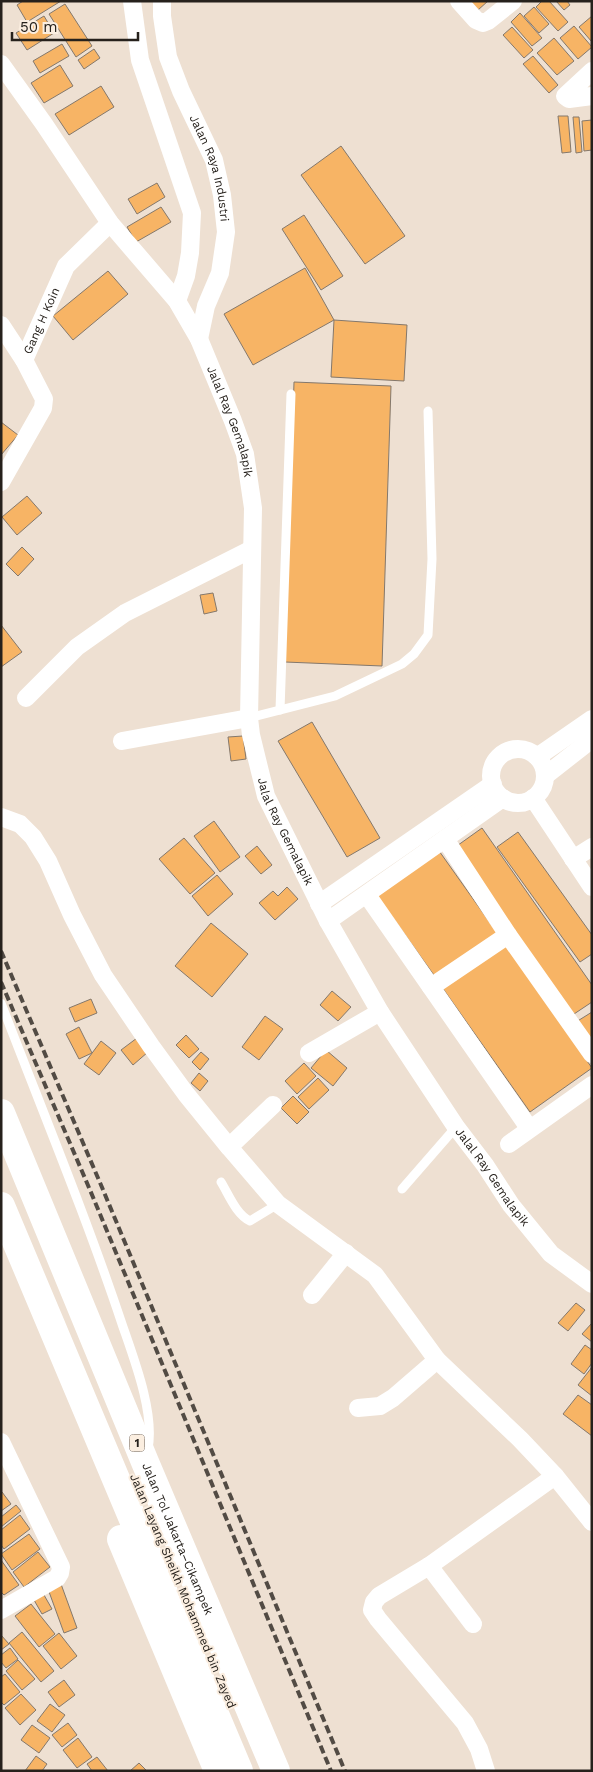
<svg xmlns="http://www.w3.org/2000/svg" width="593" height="1772" font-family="'Work Sans',sans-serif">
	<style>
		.building { fill: #f7b465; stroke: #84786c }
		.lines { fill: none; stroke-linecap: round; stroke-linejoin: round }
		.service { stroke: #fff; stroke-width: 9 }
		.minor { stroke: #fff; stroke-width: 18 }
		.motorway { stroke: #fff; stroke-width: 28 }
		.rail { stroke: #524b44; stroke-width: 4; stroke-dasharray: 8 4; stroke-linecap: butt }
		.labels { text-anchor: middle; stroke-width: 4; stroke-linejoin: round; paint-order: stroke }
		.shield { fill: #fbeee0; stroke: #665e57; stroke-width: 1 }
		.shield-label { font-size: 11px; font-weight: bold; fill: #26211c }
		.street-label { font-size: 12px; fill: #26211c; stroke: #fbeee0 }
	</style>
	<rect width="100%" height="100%" fill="#eee0d2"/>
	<g class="building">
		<path d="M23 1H61L27 22 17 5Z"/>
		<path d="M470 1H488L478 10Z"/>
		<path d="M542 1H549L568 22 558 31 536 7Z"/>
		<path d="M556 1H567L570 5 564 10Z"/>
		<path d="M65 4 92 46 76 57 49 14Z"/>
		<path d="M534 7 549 24 539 33 524 16Z"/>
		<path d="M520 13 542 38 532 46 511 22Z"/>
		<path d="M44 16 54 33 27 50 16 33Z"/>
		<path d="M592 16V42L579 27Z"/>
		<path d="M574 26 592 47 578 59 560 38Z"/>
		<path d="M512 27 533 50 524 58 503 35Z"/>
		<path d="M554 38 574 61 557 75 537 53Z"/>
		<path d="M62 44 69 56 40 73 33 61Z"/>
		<path d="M94 49 100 58 84 69 78 60Z"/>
		<path d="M533 56 558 85 549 93 523 64Z"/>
		<path d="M60 65 73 86 44 103 31 83Z"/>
		<path d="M101 86 114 107 69 135 55 114Z"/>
		<path d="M558 116H568L571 152 562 153Z"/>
		<path d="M573 117H579L582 152 576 153Z"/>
		<path d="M592 120V150L584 151 582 121Z"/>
		<path d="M341 146 405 236 365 264 301 175Z"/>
		<path d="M157 183 165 197 137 214 128 199Z"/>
		<path d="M161 207 171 222 136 242 127 227Z"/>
		<path d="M304 215 343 276 321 290 282 229Z"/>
		<path d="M305 268 334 320 253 365 224 314Z"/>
		<path d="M108 271 128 294 73 340 53 316Z"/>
		<path d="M334 320 407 325 404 381 331 377Z"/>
		<path d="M294 382 391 386 382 666 285 662Z"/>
		<path d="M1 422 18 435 1 455Z"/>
		<path d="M27 496 42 513 17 535 2 517Z"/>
		<path d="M22 547 34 559 18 576 6 564Z"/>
		<path d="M213 593 217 611 204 614 200 595Z"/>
		<path d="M1 625 22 652 1 667Z"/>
		<path d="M312 722 380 838 347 857 278 741Z"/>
		<path d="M243 736 246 759 231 761 228 737Z"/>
		<path d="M214 821 240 857 220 872 194 836Z"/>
		<path d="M482 828 592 985V1002L571 1016 454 848Z"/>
		<path d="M518 832 592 935V954L580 962 497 847Z"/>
		<path d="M184 838 215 873 190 894 159 859Z"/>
		<path d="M257 846 272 865 261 874 245 856Z"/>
		<path d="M437 848 498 934 436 978 375 893Z"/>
		<path d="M217 875 233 894 208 916 192 896Z"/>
		<path d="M287 887 298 899 275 920 259 903 273 891 278 896Z"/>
		<path d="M211 923 248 954 212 997 175 966Z"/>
		<path d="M502 940 592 1068 530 1112 439 983Z"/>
		<path d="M332 991 351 1007 338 1021 320 1005Z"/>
		<path d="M91 999 97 1013 75 1022 69 1008Z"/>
		<path d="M592 1012V1045L576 1022Z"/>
		<path d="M265 1016 283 1029 259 1060 242 1047Z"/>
		<path d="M79 1027 92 1053 79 1059 66 1034Z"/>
		<path d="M186 1035 199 1049 189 1058 176 1045Z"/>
		<path d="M137 1038 148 1052 133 1065 121 1050Z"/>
		<path d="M101 1041 116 1053 99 1075 84 1064Z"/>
		<path d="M326 1050 347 1068 333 1086 311 1068Z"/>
		<path d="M201 1052 209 1059 200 1070 192 1062Z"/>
		<path d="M304 1063 316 1076 297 1094 285 1081Z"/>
		<path d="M199 1073 208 1081 200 1091 191 1083Z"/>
		<path d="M318 1078 329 1090 309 1109 298 1097Z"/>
		<path d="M293 1096 309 1112 297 1124 281 1108Z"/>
		<path d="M576 1303 585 1310 568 1331 558 1323Z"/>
		<path d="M592 1323V1342L582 1334Z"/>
		<path d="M585 1345 592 1350V1363L584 1374 571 1364Z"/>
		<path d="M592 1367V1396L578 1385Z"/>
		<path d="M578 1395 592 1405V1436L563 1414Z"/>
		<path d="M2 1492 11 1504 1 1511V1493Z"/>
		<path d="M16 1505 21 1511 1 1527V1517Z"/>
		<path d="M20 1515 30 1529 4 1549 1 1545V1530Z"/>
		<path d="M29 1534 40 1549 12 1570 1 1554Z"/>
		<path d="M38 1552 50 1567 24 1587 13 1572Z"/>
		<path d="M1 1560 19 1585 4 1595 1 1592Z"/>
		<path d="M61 1584 77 1628 64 1633 48 1589Z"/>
		<path d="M40 1588 52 1609 42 1614 30 1593Z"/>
		<path d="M31 1604 55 1634 39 1647 15 1616Z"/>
		<path d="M22 1632 54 1671 41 1682 9 1643Z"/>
		<path d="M59 1633 77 1656 61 1669 43 1646Z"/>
		<path d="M1 1635 9 1644 1 1650Z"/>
		<path d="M10 1648 18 1659 6 1668 1 1662V1655Z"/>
		<path d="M18 1660 35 1679 22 1690 6 1671Z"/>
		<path d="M5 1674 20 1692 4 1705 1 1702V1677Z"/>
		<path d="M64 1680 75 1695 59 1707 48 1692Z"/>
		<path d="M21 1694 36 1710 20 1725 5 1708Z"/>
		<path d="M50 1704 65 1715 52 1732 37 1721Z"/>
		<path d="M68 1723 77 1735 62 1747 52 1735Z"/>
		<path d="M32 1725 50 1738 39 1753 21 1740Z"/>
		<path d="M78 1738 92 1757 77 1768 63 1750Z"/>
		<path d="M36 1756 47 1764 42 1771H25Z"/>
		<path d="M97 1757 108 1771H92L87 1764Z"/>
		<path d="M139 1763 147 1771H130Z"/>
	</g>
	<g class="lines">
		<g class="service">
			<path d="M280 710 291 394"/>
			<path d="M249 718 335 696 402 664 414 654 428 635 432 559 428 411"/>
			<path d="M1 1003C42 1110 86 1216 122 1324 134 1359 155 1413 148 1449"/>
			<path d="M221 1182C229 1195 236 1214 250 1221L278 1204"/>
			<path d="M402 1189 456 1127"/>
		</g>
		<g class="minor">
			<path d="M132 1 140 60 192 213 190 253 186 276 177 301"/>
			<path id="s1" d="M162 1V16L168 57 181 91 214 160 222 195 226 232 220 273 206 306 199 339"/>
			<path d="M459 1 476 20 483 23 488 21 513 1"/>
			<path id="s2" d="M1 64 44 124 110 223 177 301 199 339 233 421 245 454 253 508 249 718 251 735 266 796 328 921 380 1012 456 1127 485 1165 511 1205 551 1254 592 1284"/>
			<path d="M592 71 565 96 569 99 592 96"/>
			<path d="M1 325 24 360"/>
			<path id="s3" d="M1 482 43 408 44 399 24 360 66 266 110 223"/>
			<path d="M26 698 77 647 125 613 252 549"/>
			<path d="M122 741 249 718"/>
			<circle cx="518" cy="776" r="27"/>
			<path d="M537 757 592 719"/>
			<path d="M545 776 592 739"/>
			<path d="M533 798 592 887"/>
			<path d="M1 817 20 824 33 837 48 861 72 915 103 975 151 1046 186 1094 229 1147 278 1204 375 1275 437 1360 520 1439 555 1476 592 1522"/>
			<path d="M445 839 508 935 592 1054"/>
			<path d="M573 859 592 847"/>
			<path d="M367 895 529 1128"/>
			<path d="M319 904 493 784"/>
			<path d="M328 921 503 798"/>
			<path d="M431 987 508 935"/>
			<path d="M309 1053 380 1012"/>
			<path d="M509 1144 592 1085"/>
			<path d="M229 1147 273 1105"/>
			<path d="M312 1295 346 1253"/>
			<path d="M358 1408 380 1406 393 1398 437 1360"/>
			<path d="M1 1442 61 1567 60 1573 57 1578 1 1610"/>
			<path d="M429 1566 473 1624"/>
			<path d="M486 1771 479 1749 465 1723 378 1619 372 1610 374 1602 379 1596 429 1566 555 1476"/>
		</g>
		<g class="motorway">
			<path id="s4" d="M1 1113 145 1462 276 1771"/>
			<path d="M1 1206 239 1771"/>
			<path d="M121 1539 218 1771"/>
		</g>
		<g class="rail">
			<path d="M1 951 101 1185 345 1771"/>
			<path d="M1 982 90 1190 331 1771"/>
		</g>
	</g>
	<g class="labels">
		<rect class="shield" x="129.5" y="1434.5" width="15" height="17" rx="4"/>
		<g class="shield-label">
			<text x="137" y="1447">1</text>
		</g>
		<g class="street-label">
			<text dy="4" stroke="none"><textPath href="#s1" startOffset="176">Jalan Raya Industri</textPath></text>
			<text dy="4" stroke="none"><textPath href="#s3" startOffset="181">Gang H Koin</textPath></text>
			<text dy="4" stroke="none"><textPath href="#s2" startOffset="428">Jalal Ray Gemalapik</textPath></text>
			<text dy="4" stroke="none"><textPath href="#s2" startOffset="848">Jalal Ray Gemalapik</textPath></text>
			<text dy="4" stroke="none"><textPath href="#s2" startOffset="1252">Jalal Ray Gemalapik</textPath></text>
			<text dy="4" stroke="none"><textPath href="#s4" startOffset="461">Jalan Tol Jakarta–Cikampek</textPath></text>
			<text transform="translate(183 1591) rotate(67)" y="4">Jalan Layang Sheikh Mohammed bin Zayed</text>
		</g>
	</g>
	<rect width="593" height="1772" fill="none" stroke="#26211c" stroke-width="5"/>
	<path d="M12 32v8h126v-8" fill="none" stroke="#26211c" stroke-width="2.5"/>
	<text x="20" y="32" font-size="15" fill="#26211c" stroke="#fbeee0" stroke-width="4" paint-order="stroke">50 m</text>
</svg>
